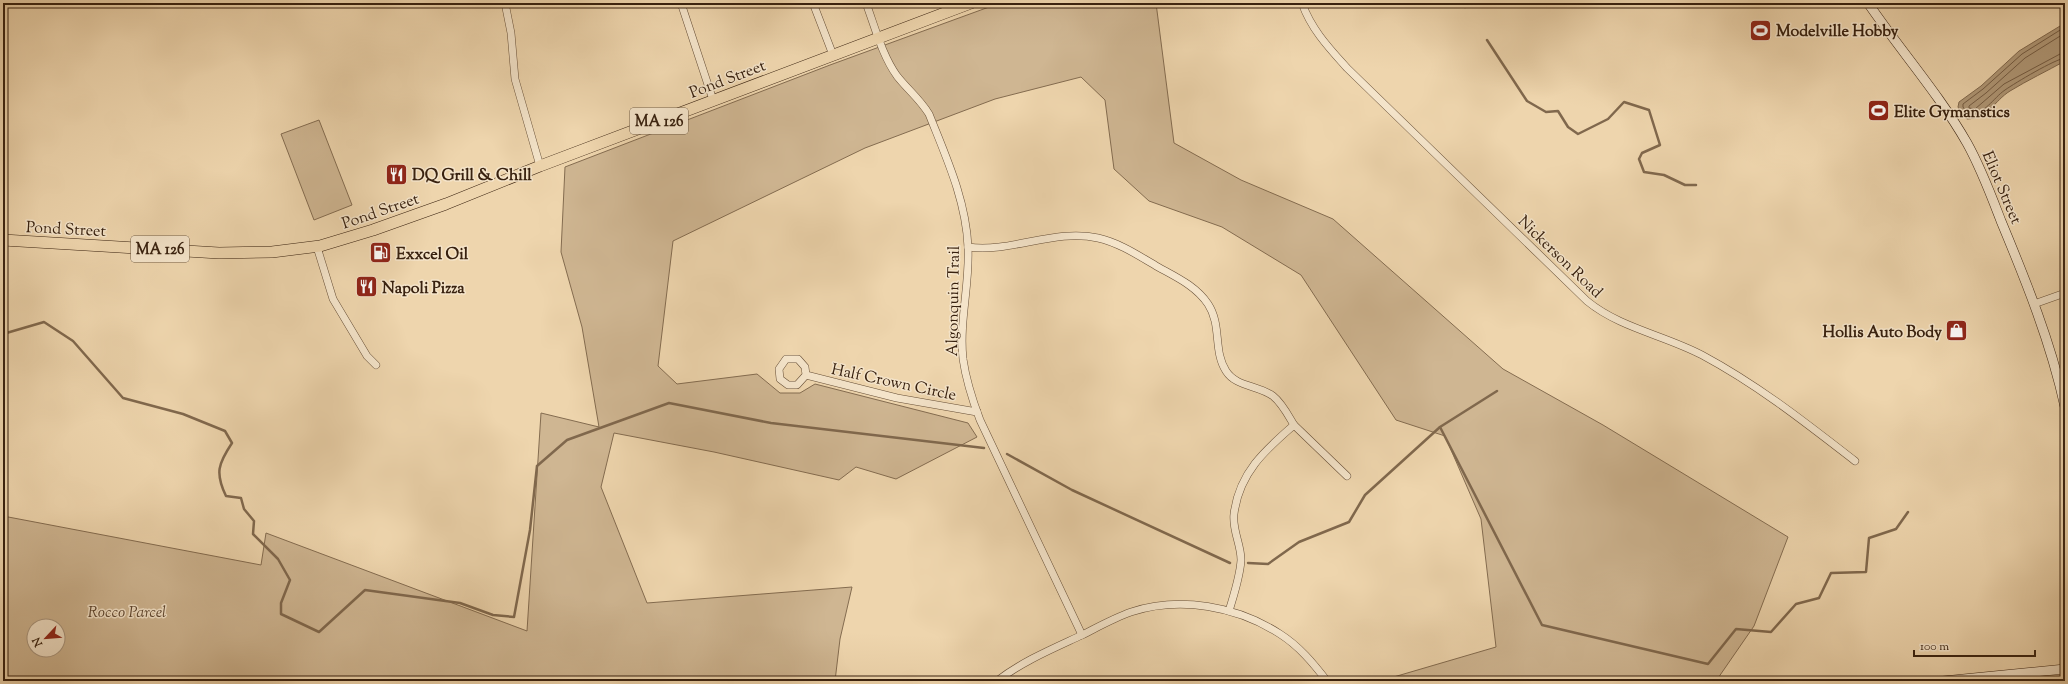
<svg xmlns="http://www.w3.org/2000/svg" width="2068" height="684" font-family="'Sorts Mill Goudy',serif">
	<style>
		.green { fill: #cfb692; stroke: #846c50; fill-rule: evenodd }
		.water { fill: #b09877; stroke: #80684d }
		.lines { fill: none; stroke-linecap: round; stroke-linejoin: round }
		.shore { stroke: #745c43; stroke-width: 1 }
		.stream { stroke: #80684d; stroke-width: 2.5 }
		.street-casing { stroke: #664e36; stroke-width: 8 }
		.secondary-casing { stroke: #38210f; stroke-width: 10 }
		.primary-casing { stroke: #38210f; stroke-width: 12 }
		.street { stroke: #f4e4ca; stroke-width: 7 }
		.secondary { stroke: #f4e4ca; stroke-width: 9 }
		.primary { stroke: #eed5ad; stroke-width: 11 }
		.labels { text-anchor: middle; stroke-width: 3; stroke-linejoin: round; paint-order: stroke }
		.shield { fill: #f4e4ca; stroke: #705c47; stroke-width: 1 }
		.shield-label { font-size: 15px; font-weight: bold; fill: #38210f }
		.poi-label { font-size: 16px; font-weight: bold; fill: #38210f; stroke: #f4e4ca; text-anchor: start }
		.street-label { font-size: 16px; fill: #38210f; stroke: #f4e4ca }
		.park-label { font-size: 16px; font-style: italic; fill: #5e4630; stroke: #f4e4ca }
	</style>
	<rect width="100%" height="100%" fill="#eed5ad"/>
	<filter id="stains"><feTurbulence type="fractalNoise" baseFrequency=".005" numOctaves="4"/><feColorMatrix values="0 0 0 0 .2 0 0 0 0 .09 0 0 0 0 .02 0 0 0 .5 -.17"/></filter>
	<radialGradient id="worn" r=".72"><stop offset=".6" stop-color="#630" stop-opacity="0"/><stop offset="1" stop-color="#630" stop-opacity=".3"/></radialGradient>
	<g class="green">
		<path d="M1000 3H1156L1174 143 1241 180 1333 219 1503 369 1603 425 1788 537 1754 626 1716 681H1380L1496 647 1481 519 1445 436 1396 420 1301 275 1222 227 1149 201 1114 169 1105 100 1081 77 995 99 865 148 673 241 658 366 677 384 757 374 780 393H800L815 384 968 423 977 437 896 479 856 467 839 480 714 452 614 433 601 487 647 603 852 587 840 639 835 681H3V516L261 565 266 533 527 631 541 413 599 427 582 327 561 252 565 167 830 65ZM34 626H58V650H34Z"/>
		<path d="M319 120 352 205 314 220 281 134Z"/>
	</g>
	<path class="water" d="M2065 23V61C2047 71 2028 80 2010 91 1994 101 1989 118 1967 119L1962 115 1958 107 1959 102 1981 86 2019 51Z"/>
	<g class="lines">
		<g class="shore">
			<path d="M2065 27 2022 54 1983 89 1963 104V107L1968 114C1985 115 1993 98 2005 90 2015 83 2055 59 2065 58"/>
			<path d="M2065 33 2025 58 1986 93 1969 106V108L1975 109 2004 84 2060 54 2065 53"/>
		</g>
		<g class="stream">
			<path d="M1464 3 1465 7"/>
			<path d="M1487 40 1527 101 1546 112 1558 111 1568 127 1578 134 1608 119 1624 102 1649 110 1660 145 1642 153 1639 159 1644 172 1664 175 1685 185H1696"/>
			<path d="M3 334 44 322 73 341 123 398 183 414 225 431 232 443C218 464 215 473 226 496L241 498 244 509 254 521 253 534 278 559 290 580 281 603V614L319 632 365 590 460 603 493 615 514 617 530 530 537 466 567 440 669 403 771 423 984 448"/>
			<path d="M1440 427 1542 625 1708 664 1736 629 1771 632 1796 604 1819 598 1831 573 1866 572 1869 538 1896 529 1908 512"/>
			<path d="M1007 454 1072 490 1230 563"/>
			<path d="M1248 563 1268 564 1299 542 1349 522 1365 495 1440 427 1497 391"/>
		</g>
		<defs>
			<g id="street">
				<path d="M505 3 511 33 515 79 540 166"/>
				<path d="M681 3 713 100"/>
				<path d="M813 3 833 55"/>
				<path d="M866 3C875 27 882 55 897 76 908 90 919 98 929 114 946 157 966 200 968 247 970 284 959 321 963 359 966 380 972 399 980 420L1082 635"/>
				<path d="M1302 3C1311 29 1329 48 1347 68L1587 301C1620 328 1664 335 1702 355 1758 385 1806 423 1855 461"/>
				<path d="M317 247 333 299 367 356 376 365"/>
				<path d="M968 247C1012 253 1055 228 1098 238 1120 243 1139 256 1158 267 1176 277 1196 286 1208 304 1222 325 1213 351 1226 371 1236 387 1258 385 1273 396 1282 403 1288 415 1294 425"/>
				<path d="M2034 304 2065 293"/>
				<path d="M806 375 797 385H788L780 379 779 369 786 359H798L805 367 806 375 897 398 977 412"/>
				<path d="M1229 611C1234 594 1240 577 1241 560 1241 544 1232 530 1234 514 1239 473 1265 450 1294 425L1347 476"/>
				<path d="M997 681C1023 661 1052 649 1082 635 1098 627 1114 618 1131 612 1180 596 1237 606 1280 634 1299 646 1313 663 1327 681"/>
			</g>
			<g id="secondary">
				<path d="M1868 3C1900 50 1939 94 1967 143 1981 168 1991 195 2001 221 2026 281 2051 343 2065 407"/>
				<path d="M1943 681 2065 669"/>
			</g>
			<path id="primary" d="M3 240 219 253 272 252 320 246 373 230 446 204 540 166 971 3"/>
		</defs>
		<use href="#street" class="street-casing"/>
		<use href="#secondary" class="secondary-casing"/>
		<use href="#primary" class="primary-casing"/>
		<use href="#street" class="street"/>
		<use href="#secondary" class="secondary"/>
		<use href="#primary" class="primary"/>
	</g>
	<defs>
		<symbol id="stadium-square" viewBox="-11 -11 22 22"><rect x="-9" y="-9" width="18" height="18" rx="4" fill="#8f2418" stroke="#f4e4ca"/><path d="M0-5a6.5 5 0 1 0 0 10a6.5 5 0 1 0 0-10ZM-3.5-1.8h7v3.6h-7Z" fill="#fff"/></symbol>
		<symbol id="restaurant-square" viewBox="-11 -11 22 22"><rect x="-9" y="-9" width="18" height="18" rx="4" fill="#8f2418" stroke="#f4e4ca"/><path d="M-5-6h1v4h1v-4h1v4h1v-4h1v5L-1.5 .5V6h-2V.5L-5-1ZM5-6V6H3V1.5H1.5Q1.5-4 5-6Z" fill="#fff"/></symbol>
		<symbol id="fuel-square" viewBox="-11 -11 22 22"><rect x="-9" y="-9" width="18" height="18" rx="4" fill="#8f2418" stroke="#f4e4ca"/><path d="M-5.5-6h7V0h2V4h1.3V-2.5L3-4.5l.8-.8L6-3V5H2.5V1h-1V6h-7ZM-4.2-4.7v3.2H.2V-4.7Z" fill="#fff"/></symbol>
		<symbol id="shop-square" viewBox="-11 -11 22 22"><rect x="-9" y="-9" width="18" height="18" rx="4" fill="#8f2418" stroke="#f4e4ca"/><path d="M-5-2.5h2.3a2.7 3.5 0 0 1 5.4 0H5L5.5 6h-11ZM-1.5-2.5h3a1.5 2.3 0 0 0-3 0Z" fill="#fff"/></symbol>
	</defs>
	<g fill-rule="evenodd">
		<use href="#stadium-square" x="1748" y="18" width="25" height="25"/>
		<use href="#stadium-square" x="1866" y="98" width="25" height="25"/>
		<use href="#restaurant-square" x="384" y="162" width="25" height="25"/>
		<use href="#fuel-square" x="368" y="240" width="25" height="25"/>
		<use href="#restaurant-square" x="354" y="274" width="25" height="25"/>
		<use href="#shop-square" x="1944" y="318" width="25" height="25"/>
	</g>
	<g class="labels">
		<g class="shield">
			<rect x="630" y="108" width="58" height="26" rx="3"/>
			<rect x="131" y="236" width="58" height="26" rx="3"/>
		</g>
		<g class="shield-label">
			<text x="659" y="126">MA 126</text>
			<text x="160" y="254">MA 126</text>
		</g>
		<g class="poi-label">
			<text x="1776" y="36">Modelville Hobby</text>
			<text x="1894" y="117">Elite Gymanstics</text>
			<text x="412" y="180">DQ Grill &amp; Chill</text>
			<text x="396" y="259">Exxcel Oil</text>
			<text x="382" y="293">Napoli Pizza</text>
			<text x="1942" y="337" text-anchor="end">Hollis Auto Body</text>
		</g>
		<g class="street-label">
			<text transform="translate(727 78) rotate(-21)" y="6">Pond Street</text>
			<text transform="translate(2003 187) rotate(67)" y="6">Eliot Street</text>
			<text transform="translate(380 210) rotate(-19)" y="6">Pond Street</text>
			<text transform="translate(66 228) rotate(3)" y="6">Pond Street</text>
			<text transform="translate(1561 256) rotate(44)" y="6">Nickerson Road</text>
			<text transform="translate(952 301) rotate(-89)" y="6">Algonquin Trail</text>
			<text transform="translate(894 381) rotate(12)" y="6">Half Crown Circle</text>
		</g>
		<g class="park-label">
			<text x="127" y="617">Rocco Parcel</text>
		</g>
	</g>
	<rect width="2068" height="684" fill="none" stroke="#eed5ad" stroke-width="16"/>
	<rect x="4" y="4" width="2060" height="676" fill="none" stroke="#38210f" stroke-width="2"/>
	<rect x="8" y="8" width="2052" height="668" fill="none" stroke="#38210f"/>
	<g transform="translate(46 638) rotate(244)"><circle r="19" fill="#f4e4ca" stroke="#a9967f"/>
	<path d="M0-3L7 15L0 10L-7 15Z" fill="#8f2418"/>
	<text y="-6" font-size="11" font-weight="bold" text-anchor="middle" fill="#38210f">N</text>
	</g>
	<path d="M1914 650v6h121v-6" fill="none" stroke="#38210f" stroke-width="2"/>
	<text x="1920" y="650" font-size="12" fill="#38210f" stroke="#f4e4ca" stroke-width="3" paint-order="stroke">100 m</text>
	<rect width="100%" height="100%" filter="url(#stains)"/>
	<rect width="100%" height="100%" fill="url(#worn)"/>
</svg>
